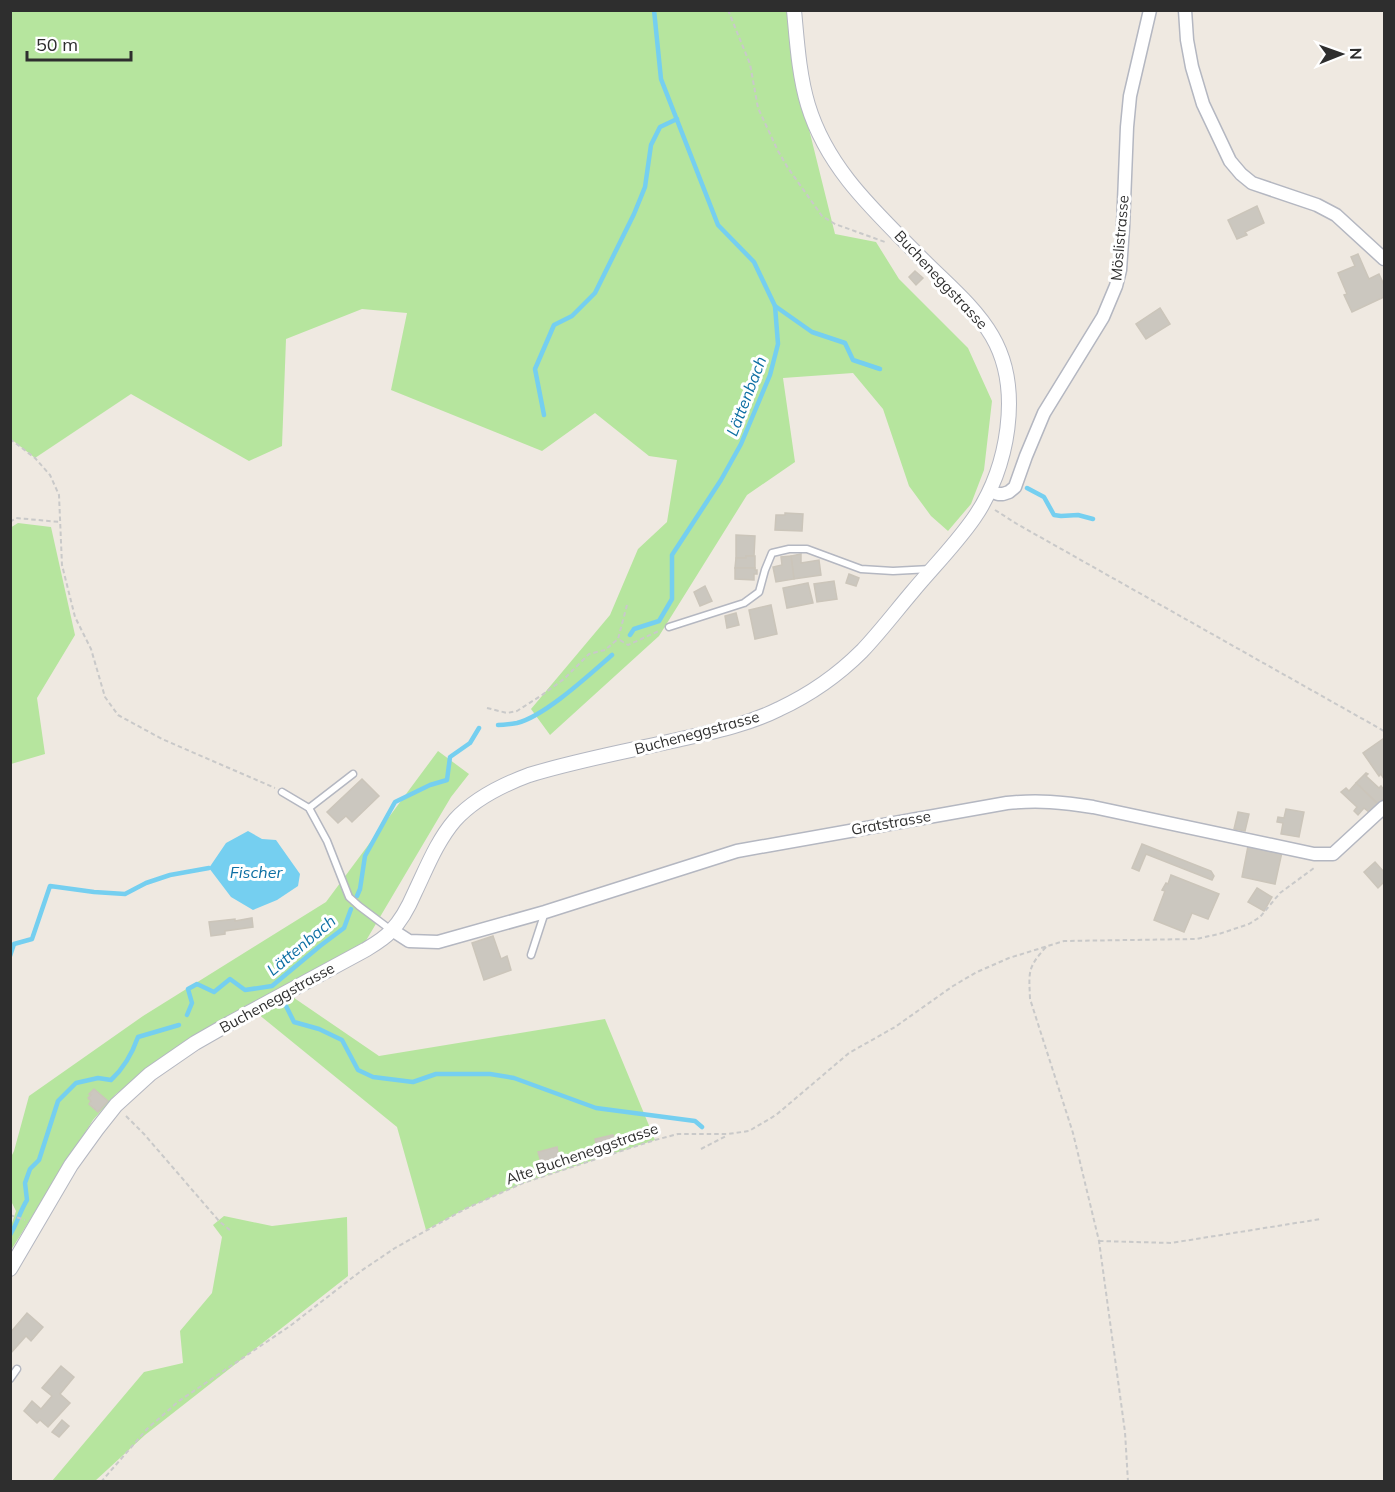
<svg xmlns="http://www.w3.org/2000/svg" width="1395" height="1492" font-family="Mulish,sans-serif">
	<style>
		.green { fill: #b6e59e }
		.water { fill: #75cff0 }
		.lines { fill: none; stroke-linecap: round; stroke-linejoin: round }
		.stream { stroke: #75cff0; stroke-width: 4.5 }
		.building { fill: #cbc7bf; stroke: #cbc5ba; stroke-width: 1.5 }
		.service-casing { stroke: #b4b7c1; stroke-width: 9 }
		.minor-casing { stroke: #b4b7c1; stroke-width: 15 }
		.tertiary-casing { stroke: #b4b7c1; stroke-width: 16 }
		.path { stroke: #c9c9c9; stroke-width: 2; stroke-dasharray: 4.5 3; stroke-linecap: butt }
		.service { stroke: #fff; stroke-width: 6 }
		.minor { stroke: #fff; stroke-width: 12 }
		.tertiary { stroke: #fff; stroke-width: 14 }
		.labels { text-anchor: middle; stroke-width: 6; stroke-linejoin: round; paint-order: stroke }
		.street-label { font-size: 15px; fill: #2e2e2e; stroke: #fff }
		.water-label { font-size: 16px; font-style: italic; fill: #0d6fa3; stroke: #fff }
	</style>
	<rect width="100%" height="100%" fill="#efe9e1"/>
	<g class="green">
		<path d="M10 11H801L794 37 805 113 835 234 876 242 899 279 968 348 992 401 984 470 971 504 948 531 931 516 909 486 883 409 853 373 783 378 795 462 747 495 659 636 550 735 531 709 610 615 638 549 667 522 677 460 649 456 595 413 542 451 391 390 407 313 362 309 286 339 282 446 249 461 131 394 35 458 11 439Z"/>
		<path d="M18 523 51 527 75 635 37 698 45 754 11 764 10 528Z"/>
		<path d="M438 751 469 774 451 797 364 944 281 989 379 1056 605 1019 655 1140 523 1183 465 1209 426 1230 397 1127 247 1005 177 1047 116 1094 93 1120 11 1250V1226L16 1211 11 1201V1157L14 1151 29 1096 143 1016 326 902Z"/>
		<path d="M224 1216 272 1226 347 1217 348 1276 145 1435 95 1481H52L144 1372 183 1363 180 1331 212 1293 222 1237 213 1225Z"/>
	</g>
	<path class="water" d="M248 831 262 839 276 840 300 874 298 886 277 900 253 910 231 897 209 868 226 843Z"/>
	<g class="lines">
		<g class="stream">
			<path d="M775 306 812 332 845 343 853 360 880 369"/>
			<path d="M544 415 535 369 554 325 572 316 595 293 634 214 645 187 651 145 660 127 677 119"/>
			<path d="M1027 488 1044 497 1054 515 1061 516 1078 515 1093 519"/>
			<path d="M630 635 634 629 659 621 672 599V555L721 480 741 444 770 375 778 344 775 306 754 262 718 225 661 79 654 10"/>
			<path d="M498 725C504 725 511 724 517 723 545 716 589 675 612 655"/>
			<path d="M357 896 360 889 365 856 395 802 430 785 447 780 450 757 470 743 479 728"/>
			<path d="M10 956 14 944 32 939 50 886 94 892 125 894 146 883 170 875 209 868"/>
			<path d="M285 1004 294 1022 319 1029 342 1040 358 1070 373 1077 413 1082 436 1074H490L514 1078 596 1108 695 1121 702 1127"/>
			<path d="M187 1015 192 1003 188 989 197 984 214 992 230 979 245 990 272 986 320 946 344 928 351 909"/>
			<path d="M10 1235C17 1224 20 1211 27 1200L25 1183 30 1169 39 1160 58 1101 76 1083 98 1078 111 1080C124 1068 132 1054 138 1037L179 1025"/>
		</g>
	</g>
	<g class="building">
		<path d="M1257 206 1264 223 1245 232 1247 235 1237 239 1228 220Z"/>
		<path d="M1358 254 1369 279 1379 274 1384 285V297L1352 312 1344 295 1347 294 1338 273 1355 266 1351 257Z"/>
		<path d="M915 271 923 278 916 285 909 277Z"/>
		<path d="M1160 308 1170 324 1146 339 1136 324Z"/>
		<path d="M785 513 803 514 802 531 775 530 776 515H785Z"/>
		<path d="M736 535 755 536 754 556H746V558H736Z"/>
		<path d="M801 554V563L819 560 821 575 794 579 791 556Z"/>
		<path d="M746 556H755V568H735L736 558H746Z"/>
		<path d="M791 556 794 579 776 582 773 567 782 565 781 557Z"/>
		<path d="M735 568H755V570H757V574H754V580L735 579Z"/>
		<path d="M849 574 859 578 856 586 846 583Z"/>
		<path d="M834 581 837 599 817 602 814 584Z"/>
		<path d="M808 583 813 603 787 608 783 588Z"/>
		<path d="M705 586 712 601 700 606 694 592Z"/>
		<path d="M771 605 777 634 755 639 749 610Z"/>
		<path d="M736 613 739 625 727 628 725 616Z"/>
		<path d="M1383 739 1384 740V779L1381 774 1379 776 1363 753Z"/>
		<path d="M1366 773 1368 774 1366 776 1379 788 1381 786 1384 790V798L1378 804 1356 783Z"/>
		<path d="M362 779 379 796 352 822 346 816 338 823 327 812Z"/>
		<path d="M1356 783 1378 804 1370 813 1364 808 1358 815 1354 811 1357 807 1341 792 1346 788 1349 791Z"/>
		<path d="M1286 809 1304 812 1299 837 1281 834 1283 823 1277 822 1278 817 1284 818Z"/>
		<path d="M1238 812 1249 814 1245 831 1234 829Z"/>
		<path d="M1142 844 1211 871 1214 876 1212 880 1146 854 1139 871 1132 868Z"/>
		<path d="M1248 846 1282 852 1275 884 1242 877Z"/>
		<path d="M1375 862 1384 872V882L1378 888 1364 872Z"/>
		<path d="M1171 875 1219 894 1208 919 1192 913 1184 932 1154 920 1165 891 1162 890 1166 883 1168 884Z"/>
		<path d="M1257 888 1272 897 1264 911 1248 902Z"/>
		<path d="M252 918 253 927 225 931V934L211 936 209 922 235 919V921Z"/>
		<path d="M493 936 501 959 507 956 511 970 484 980 472 943Z"/>
		<path d="M94 1089 108 1101 98 1112 89 1104 91 1101 88 1098 91 1095 89 1094Z"/>
		<path d="M613 1135 615 1143 597 1147 595 1139Z"/>
		<path d="M557 1147 559 1158 541 1162 538 1152Z"/>
		<path d="M27 1313 43 1327 31 1341 26 1336 10 1354V1333Z"/>
		<path d="M61 1366 74 1377 60 1394 70 1403 48 1427 40 1420 37 1423 24 1411 32 1401 41 1409 52 1396 42 1388Z"/>
		<path d="M62 1420 69 1426 59 1437 52 1432Z"/>
	</g>
	<g class="lines">
		<defs>
			<g id="service">
				<path d="M669 627 744 603 759 592 765 570 772 553 789 549H807L861 569 893 571 931 569"/>
				<path d="M282 792 309 808 327 841 349 897 359 906 391 930"/>
				<path d="M309 808 353 774"/>
				<path d="M531 955 545 912"/>
				<path d="M10 1379 17 1369"/>
			</g>
			<g id="minor">
				<path d="M1185 10 1187 40 1192 67 1203 104 1230 161 1241 174 1252 183 1317 205 1336 215 1384 259"/>
				<path d="M990 491 998 494H1003L1009 492 1015 487 1026 456 1044 413 1103 317 1116 286 1120 270 1123 227 1127 127 1130 96 1150 10"/>
				<path d="M392 930 409 941 438 942 545 912 737 851 1007 803C1038 800 1062 802 1093 807L1314 854H1333L1384 807"/>
			</g>
			<path id="tertiary" d="M10 1269 71 1165 97 1129 116 1105 150 1074 195 1043 230 1023 365 950C375 944 384 939 391 931 402 920 409 906 415 892 427 867 437 841 455 820 475 798 502 785 529 775 578 760 628 751 677 740 712 732 747 725 779 709 809 695 838 675 862 651 880 632 896 611 913 591 933 567 956 544 974 518 1008 469 1023 389 992 336 975 307 948 285 924 261 878 214 828 171 808 105 799 75 797 42 794 10"/>
		</defs>
		<use href="#service" class="service-casing"/>
		<use href="#minor" class="minor-casing"/>
		<use href="#tertiary" class="tertiary-casing"/>
		<g class="path">
			<path d="M728 10 750 64 758 108 778 151 788 168 822 216 835 224 885 242"/>
			<path d="M10 439 35 458 50 475 59 495 62 565 75 617 91 649 105 697 118 715 162 739 275 788"/>
			<path d="M995 510 1017 524 1384 731"/>
			<path d="M10 522 16 518 60 522"/>
			<path d="M627 605 618 639 628 645 661 630"/>
			<path d="M487 708 507 713 517 711 542 695 564 679 589 654 605 650 618 639"/>
			<path d="M1046 947C1027 968 1029 972 1030 999L1073 1133 1099 1241 1125 1432 1128 1482"/>
			<path d="M126 1116 144 1134 219 1221 231 1231"/>
			<path d="M701 1149 726 1136"/>
			<path d="M10 1215 25 1220"/>
			<path d="M1099 1241 1171 1243 1321 1219"/>
			<path d="M101 1482 147 1429 179 1401 290 1326 361 1271 395 1248 465 1209 523 1183 655 1140 678 1134H728L749 1131 776 1115 849 1053 895 1027 953 986 977 972 1009 958 1064 941 1196 939 1219 934 1249 924 1260 917 1280 893 1314 868"/>
		</g>
		<use href="#service" class="service"/>
		<use href="#minor" class="minor"/>
		<use href="#tertiary" class="tertiary"/>
	</g>
	<g class="labels">
		<g class="street-label">
			<text transform="translate(1120 238) rotate(-85)" y="5">Möslistrasse</text>
			<text transform="translate(941 280) rotate(47)" y="5">Bucheneggstrasse</text>
			<text transform="translate(697 733) rotate(-15)" y="5">Bucheneggstrasse</text>
			<text transform="translate(891 823) rotate(-10)" y="5">Gratstrasse</text>
			<text transform="translate(277 998) rotate(-29)" y="5">Bucheneggstrasse</text>
			<text transform="translate(582 1154) rotate(-19)" y="5">Alte Bucheneggstrasse</text>
		</g>
		<g class="water-label">
			<text transform="translate(746 396) rotate(-69)" y="6">Lättenbach</text>
			<text x="256" y="878">Fischer</text>
			<text transform="translate(301 945) rotate(-40)" y="6">Lättenbach</text>
		</g>
	</g>
	<rect width="1395" height="1492" fill="none" stroke="#2e2e2e" stroke-width="24"/>
	<g transform="translate(1341 54) rotate(89)" stroke="#ffffff" stroke-width="4.5" paint-order="stroke">
	<path d="M0-4.5L10 22L0 15L-10 22Z" fill="#2e2e2e"/>
	<text y="-9" font-size="16" font-weight="bold" text-anchor="middle" fill="#2e2e2e">N</text>
	</g>
	<path d="M27 51v9h104v-9" fill="none" stroke="#2e2e2e" stroke-width="3"/>
	<text x="36" y="51" font-size="18" fill="#2e2e2e" stroke="#ffffff" stroke-width="4.5" paint-order="stroke">50 m</text>
</svg>
